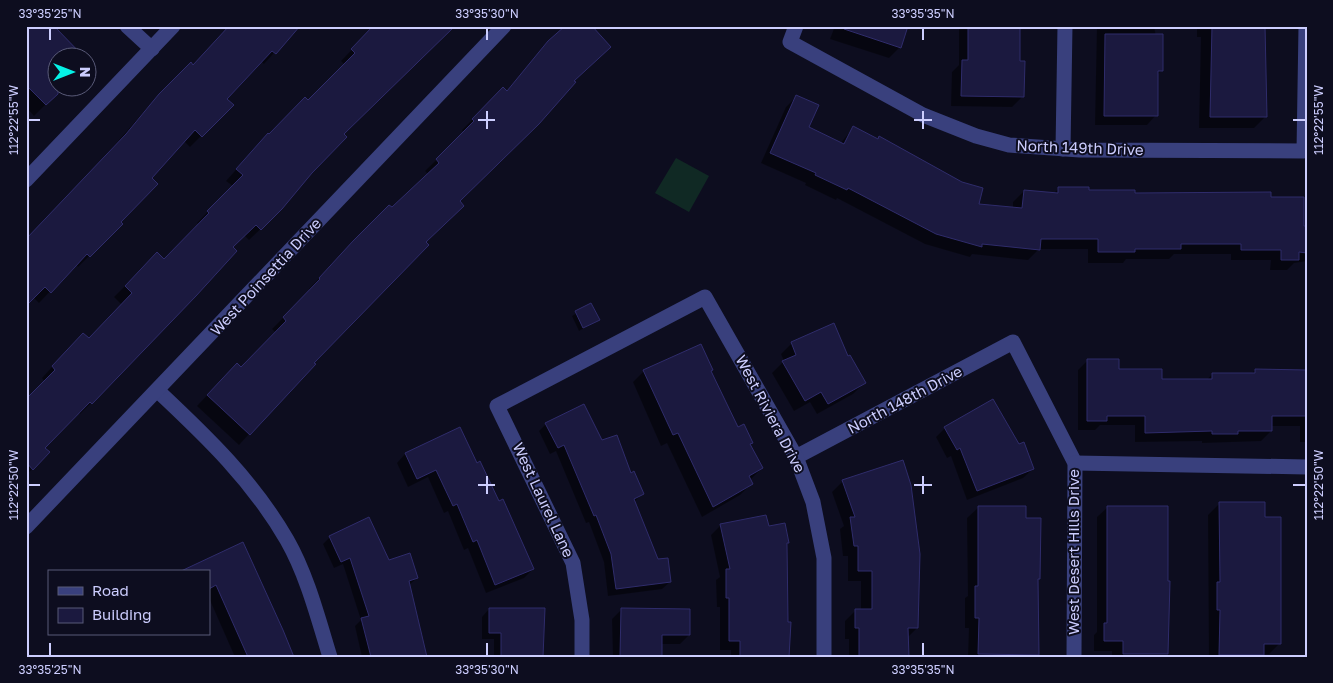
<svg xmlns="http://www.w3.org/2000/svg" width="1333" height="683" font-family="'Golos Text',sans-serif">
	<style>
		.green { fill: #102924 }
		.shadow { fill: #0007 }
		.building { fill: #1b193f; stroke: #2f2c6b }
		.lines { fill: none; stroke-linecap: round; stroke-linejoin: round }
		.minor { stroke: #39407d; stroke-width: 15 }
		.ticks { fill: none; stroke: #cccdfe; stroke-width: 2 }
		.labels { text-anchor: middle; stroke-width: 4; stroke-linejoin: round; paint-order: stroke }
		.street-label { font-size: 15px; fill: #cccdfe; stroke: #0d0d1f }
		.neatline { fill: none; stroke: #cccdfe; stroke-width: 2 }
		.ticks-label { font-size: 12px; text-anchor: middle; fill: #cccdfe }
	</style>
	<rect width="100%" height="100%" fill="#0d0d1f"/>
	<path class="green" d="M676 158 709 176 689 212 655 193Z"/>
	<g class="shadow">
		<path d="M26 26 58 58V88H62L34 116 26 107Z"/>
		<path d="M298 26 264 64 261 61 225 99 232 105 190 147 184 141 150 178 119 222 121 224 78 267 76 264 39 303 33 297 76 189 148 107 193 66Z"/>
		<path d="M375 26 342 134 270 220 249 240 244 235 232 247 91 403 80 414 78 412 43 448 49 453 26 475V402L45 382 42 378 72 345 88 339 122 305 114 297 146 265 164 261 199 225 197 223 233 186 226 181 257 146 308 102 345 65 341 61Z"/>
		<path d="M835 26H907L900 47 889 58 830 39Z"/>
		<path d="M959 26H1018V62L1022 97 1012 107 951 106 952 72 959 65Z"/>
		<path d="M1097 26H1154L1162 70 1156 76V115L1147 125H1095Z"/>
		<path d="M1197 26H1264L1265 117 1254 128H1199L1201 37H1197Z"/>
		<path d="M549 42 573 81 458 201 424 242 239 445 197 406 226 375 241 368 276 333 272 329 310 291 309 289 342 254 428 174 425 171 464 133 462 130 503 89 506 92Z"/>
		<path d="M796 97 807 128 840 144 853 128 978 205 1013 208V202L1024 191 1053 194 1059 188 1134 195 1270 198 1302 227H1307V261L1294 263 1287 270H1270L1271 260H1231V254H1174L1169 259H1126L1123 263H1088V249H1039L1028 260 972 254 970 257 925 244 837 198 836 200 805 185 806 183 761 163 786 107Z"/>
		<path d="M591 305 598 319 579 331 572 316Z"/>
		<path d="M792 343 848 358 864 383 853 394 817 414 810 402 794 411 772 373 784 361 781 354Z"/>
		<path d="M1088 360 1118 371 1161 380H1207L1212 374H1251L1255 370 1307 371V442H1300V426H1271V431L1261 441 1202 443V441L1135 442V425H1100L1095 430H1078V370Z"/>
		<path d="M644 371 737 429 749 445 762 468 750 480 751 484 740 495 702 517 667 443 661 446 633 382Z"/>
		<path d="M546 424 601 442 630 474 642 494 634 502 658 561 670 582 662 589 608 596 604 562 589 522 586 523 556 451 550 454 539 431Z"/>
		<path d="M945 428 1033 469 1023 478 967 500 951 456 947 458 936 437Z"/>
		<path d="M460 429 476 464 521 546 523 545 533 569 524 578 486 593 468 548 464 550 448 511 444 513 428 477 408 487 397 463 405 454Z"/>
		<path d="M843 481 917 628 907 638 908 657H849V639H845V621L856 610H861V581H848V556H843L840 529 844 526 832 492Z"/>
		<path d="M1220 503 1280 643 1269 654H1263V657H1209L1208 515Z"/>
		<path d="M979 507 1025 519 1039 578 1036 581 1037 654 1035 657H968L969 628H965V598L968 596 967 518Z"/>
		<path d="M1108 507H1167L1169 608 1167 610 1168 657H1112V651H1094V635L1097 632V517Z"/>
		<path d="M721 525 768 528 788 543 787 623H790L789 657H731V650H720V607H717L716 580 720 577 711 535Z"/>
		<path d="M330 537 389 561 417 578 409 585 427 657H362L355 626 361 620 343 564 334 568 323 544Z"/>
		<path d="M242 544 290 657H235L209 598V572Z"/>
		<path d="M489 609 543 657H494V639H482V617Z"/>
		<path d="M621 610 689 635 680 644H660V657H613L612 619Z"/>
	</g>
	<g class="building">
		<path d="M26 26H54L85 58H58V94L46 105 26 85Z"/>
		<path d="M229 26H300L276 54 272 51 227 99 234 105 202 137 195 130 152 178 158 184 121 222 123 224 90 257 87 254 51 293 45 287 26 306V239L126 134 159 94 191 62 193 65Z"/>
		<path d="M373 26H455L344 134 347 137 312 173 282 209 261 230 256 225 233 247 237 251 196 296 92 404 90 402 45 448 50 452 33 470 26 462V399L55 370 52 366 83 333 89 338 132 293 125 286 157 252 164 259 209 213 207 211 243 175 236 169 268 133 269 134 305 97 308 100 355 53 351 49Z"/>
		<path d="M565 26H592L611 47 574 81 576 82 539 124 460 201 464 206 426 242 429 245 314 363 316 364 250 435 207 395 237 363 241 367 286 321 283 317 320 279 319 278 353 241 389 205 392 207 439 163 436 159 474 121 472 119 503 87 507 91 548 41Z"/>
		<path d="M844 26H908L901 48 844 29Z"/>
		<path d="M968 26H1020V61H1025L1024 97 961 96 962 60H968Z"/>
		<path d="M1212 26H1265L1267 117H1210Z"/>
		<path d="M1105 34H1163V71H1158V116H1104Z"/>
		<path d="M796 95 819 105 809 127 844 144 853 126 878 139 879 136 962 182 983 188 979 204 1022 208 1024 190 1058 193V187H1089V190H1135V193L1271 192V197H1304V226H1307V253L1299 252V260H1281V250H1241V244H1181V249H1135V252H1098V239H1041L1040 250 982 244V247L936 234 848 188 847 190 815 175 816 173 770 153Z"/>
		<path d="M591 303 600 320 583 328 575 311Z"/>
		<path d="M834 323 848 356 850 355 866 383 828 404 821 392 805 401 782 361 796 355 791 342Z"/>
		<path d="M701 344 713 370 711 371 738 427 744 424 753 443 750 444 763 468 749 476 753 484 713 507 678 433 673 435 643 370Z"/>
		<path d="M1087 359H1119V369H1162V379H1212V373H1255V369L1307 370V416H1272V431H1238V434H1212V431L1145 433V416H1107V421H1087Z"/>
		<path d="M993 399 1019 444 1024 442 1034 469 977 491 960 448 957 450 944 427Z"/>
		<path d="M584 404 602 440 617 435 631 473 634 471 644 494 634 499 658 559 668 558 671 582 616 589 611 554 596 515 594 516 564 445 558 448 545 423Z"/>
		<path d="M460 427 477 463 480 461 499 501 503 499 534 569 495 585 477 540 473 542 457 504 453 506 436 470 417 479 405 453Z"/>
		<path d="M903 460 911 485 920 554 918 628H908L909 657H859V628H855V609H872V571H858V546H854L850 517H855L842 480Z"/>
		<path d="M1219 502H1265V517H1281V644H1264V655H1219L1220 610H1217V582H1220Z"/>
		<path d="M978 506H1026V518H1041L1040 579H1038L1039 655 978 654 979 618H975V586H978Z"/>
		<path d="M1107 506H1168V581H1170L1168 654H1123V641H1104V623H1107Z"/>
		<path d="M766 515 769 526 785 523 789 543H787L788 622H791L789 657H740V641H729V598H726V569H730L720 524Z"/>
		<path d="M369 517 389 560 410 553 418 578 409 581 427 657H371L361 618 369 616 350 558 341 562 329 536Z"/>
		<path d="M243 542 283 630 294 657H248L216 585 209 589V572H179Z"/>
		<path d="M489 608H545L543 657H501V633H489Z"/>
		<path d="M621 608 690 609V635H662V657H620Z"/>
	</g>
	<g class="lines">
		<g class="minor">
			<path d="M127 26 152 49"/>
			<path d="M796 26 790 42 923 115 976 136 1009 145 1080 150 1304 151 1306 26"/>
			<path d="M1063 149 1065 26"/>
			<path d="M26 180 173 26"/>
			<path d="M158 391C207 437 253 481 287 540 307 575 318 618 330 657"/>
			<path d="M796 457 1013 342 1075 463 1074 657"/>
			<path d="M1075 463 1307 467"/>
			<path d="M26 527 504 26"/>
			<path d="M582 657V620L573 563 497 406 705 297 796 457 813 502 824 558V657"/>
		</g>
	</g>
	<path class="ticks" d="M50 28V40M487 28V40M923 28V40M487 111V129M923 111V129M28 120H40M478 120H495M914 120H932M1293 120H1306M487 476V494M923 476V494M28 485H40M478 485H495M914 485H932M1293 485H1306M50 643V656M487 643V656M923 643V656"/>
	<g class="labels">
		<g class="street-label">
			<text transform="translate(1080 148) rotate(2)" y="5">North 149th Drive</text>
			<text transform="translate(266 277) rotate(-47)" y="5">West Poinsettia Drive</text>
			<text transform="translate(905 400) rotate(-28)" y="5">North 148th Drive</text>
			<text transform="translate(770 414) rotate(62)" y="5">West Riviera Drive</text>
			<text transform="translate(543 500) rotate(65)" y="5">West Laurel Lane</text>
			<text transform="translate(1074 552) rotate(-90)" y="5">West Desert Hills Drive</text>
		</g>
	</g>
	<rect width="1333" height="683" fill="none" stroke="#0d0d1f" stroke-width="55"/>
	<rect x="48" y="570" width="162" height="65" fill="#0d0d1f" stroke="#595a78"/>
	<rect x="58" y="587" width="25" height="8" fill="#39407d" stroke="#595a78"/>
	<text x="92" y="596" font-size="15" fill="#cccdfe">Road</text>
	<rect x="58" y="608" width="25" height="15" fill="#1b193f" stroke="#595a78"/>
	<text x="92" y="620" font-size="15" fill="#cccdfe">Building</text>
	<g transform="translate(72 72) rotate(90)"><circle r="24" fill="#0d0d1f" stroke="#595a78"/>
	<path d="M0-4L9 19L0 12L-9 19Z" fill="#05f1e6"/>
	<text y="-8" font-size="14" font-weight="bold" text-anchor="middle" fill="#cccdfe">N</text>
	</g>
	<rect x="28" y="28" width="1278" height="628" class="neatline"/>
	<g class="ticks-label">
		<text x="50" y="18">33°35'25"N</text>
		<text x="487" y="18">33°35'30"N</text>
		<text x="923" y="18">33°35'35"N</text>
		<text transform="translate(1319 120) rotate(-90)" y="4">112°22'55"W</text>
		<text transform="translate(14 120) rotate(-90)" y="4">112°22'55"W</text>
		<text transform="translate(1319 485) rotate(-90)" y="4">112°22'50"W</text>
		<text transform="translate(14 485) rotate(-90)" y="4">112°22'50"W</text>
		<text x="50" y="674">33°35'25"N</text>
		<text x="487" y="674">33°35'30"N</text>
		<text x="923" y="674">33°35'35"N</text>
	</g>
</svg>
